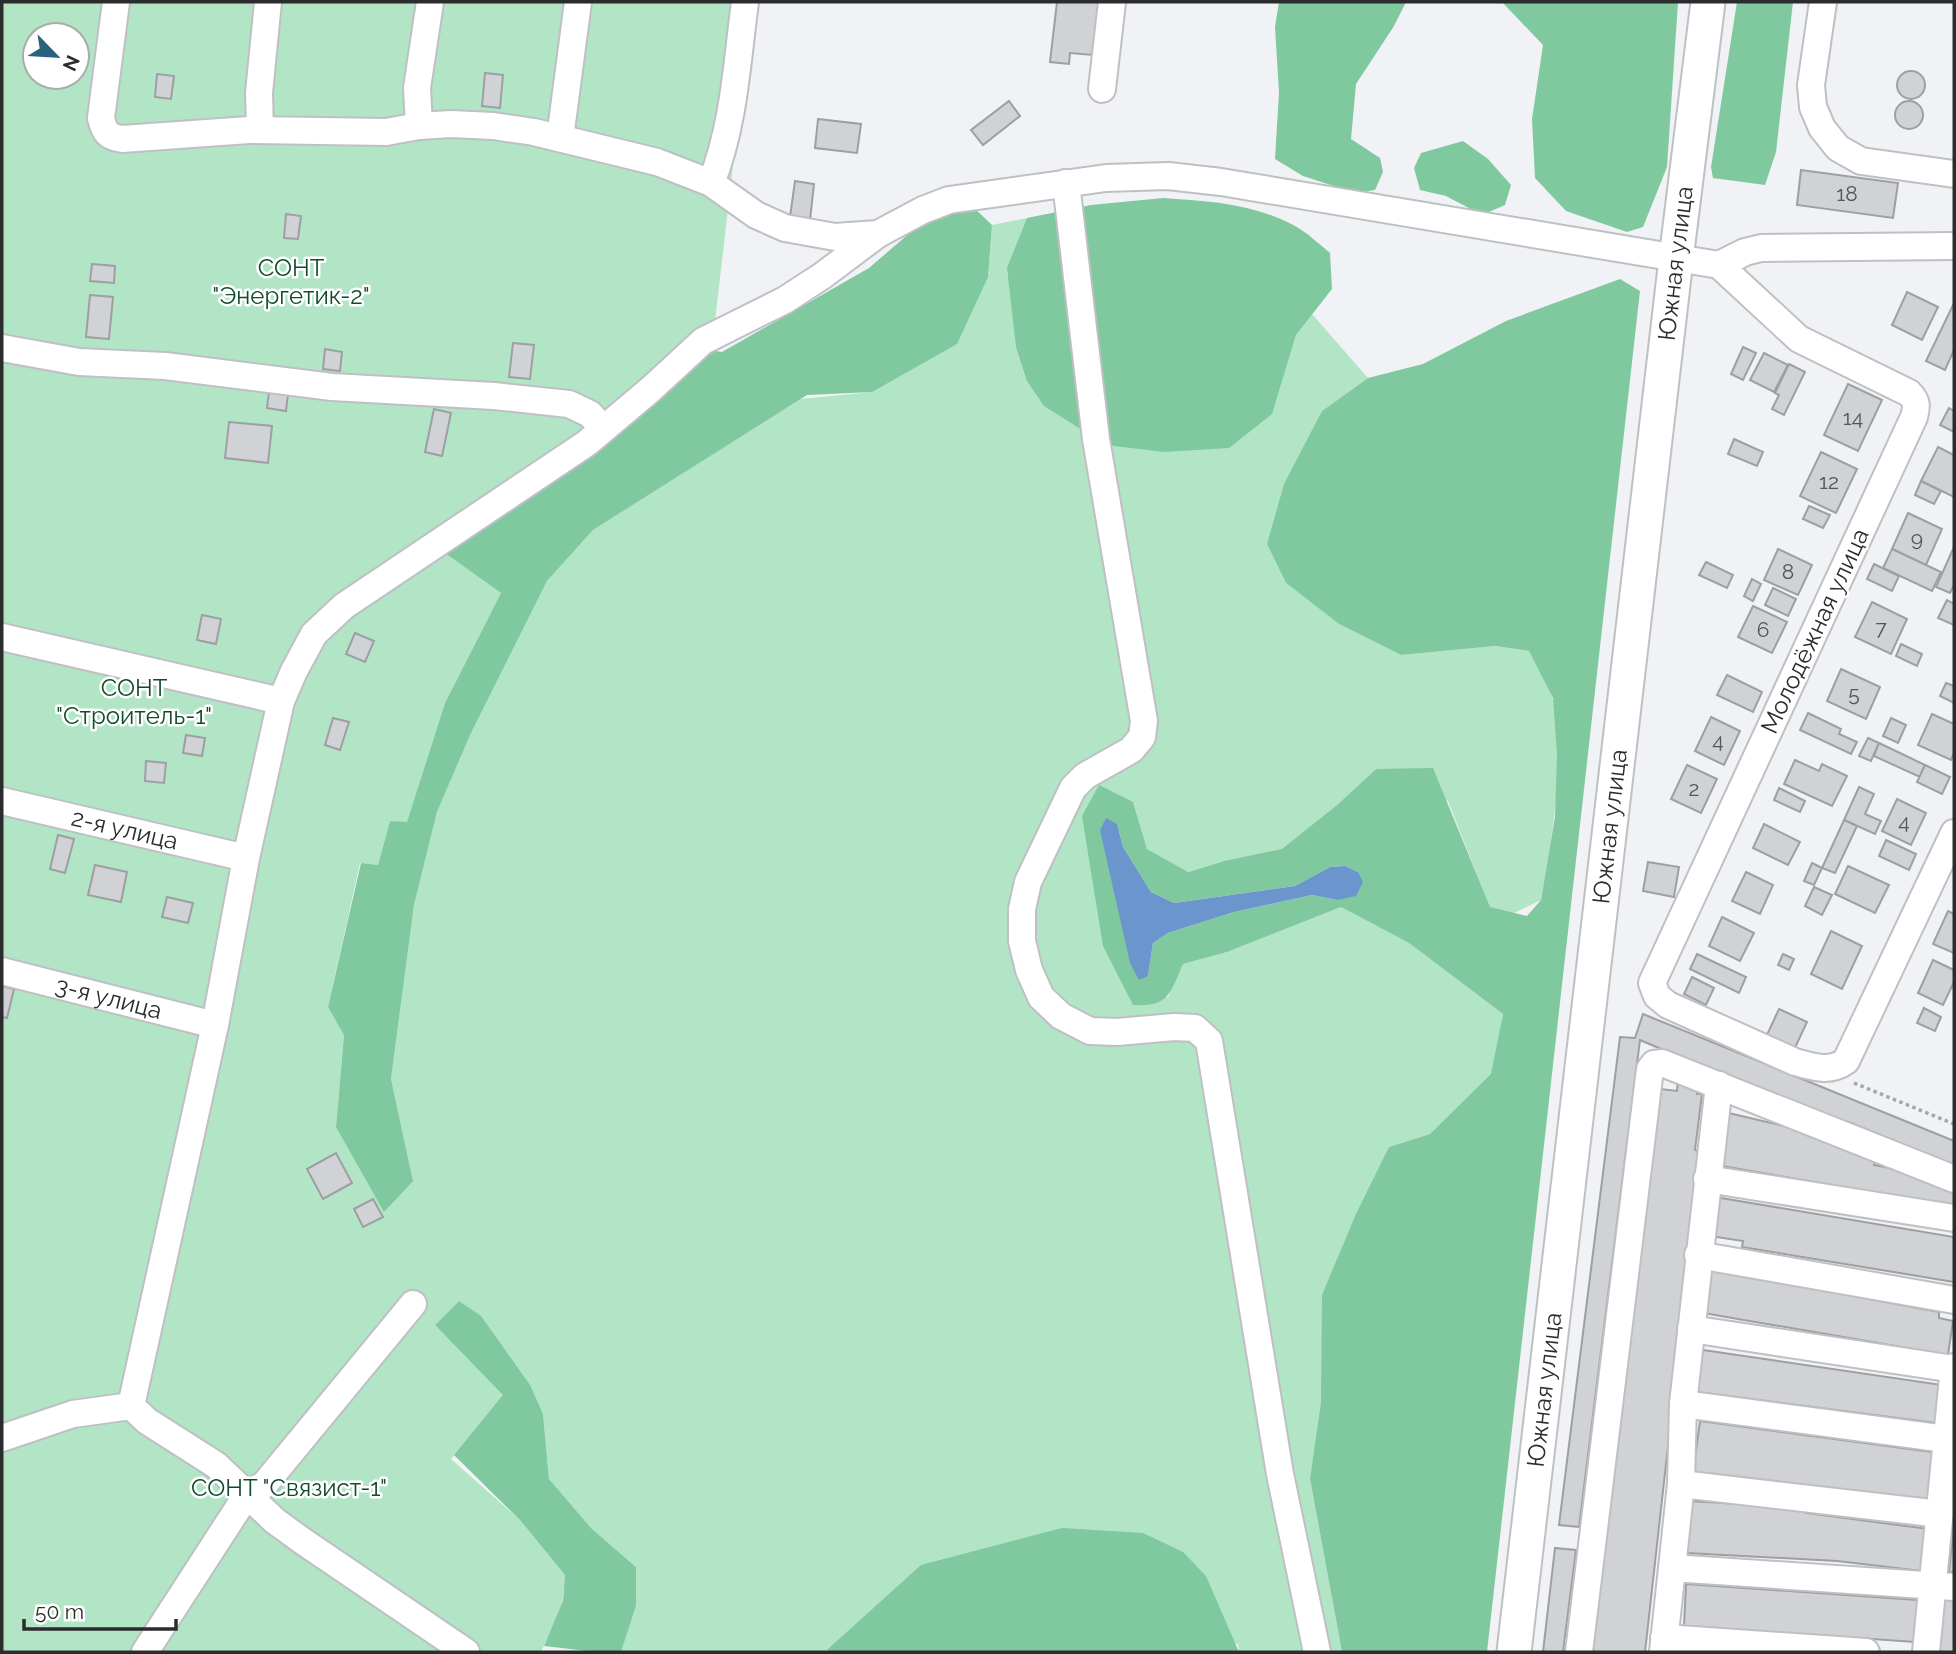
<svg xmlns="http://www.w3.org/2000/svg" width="1956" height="1654" font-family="Raleway,sans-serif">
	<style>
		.green { fill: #b1e5c5; fill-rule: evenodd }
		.forest { fill: #80c89e; fill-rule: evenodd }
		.water { fill: #6b96cd }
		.building { fill: #d0d2d6; stroke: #9d9fa2; stroke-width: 2 }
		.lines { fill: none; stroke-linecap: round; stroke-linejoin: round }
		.minor-casing { stroke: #bec0c4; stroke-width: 30 }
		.major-casing { stroke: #bec0c4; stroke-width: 37 }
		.path { stroke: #a5a7aa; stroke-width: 3.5; stroke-dasharray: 3.5 3.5; stroke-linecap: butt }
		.minor { stroke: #fff; stroke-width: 26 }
		.major { stroke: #fff; stroke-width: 33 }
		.labels { text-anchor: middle; stroke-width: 5; stroke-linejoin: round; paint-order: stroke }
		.number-label { font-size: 21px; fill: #545657 }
		.street-label { font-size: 24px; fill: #2b2c2d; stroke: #fff }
		.park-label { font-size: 24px; fill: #124a2e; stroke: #fff }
	</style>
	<rect width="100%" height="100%" fill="#f0f2f6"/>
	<path class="green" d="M2 2H752L712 347 596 454 442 551 501 593 445 703 407 823 390 821 378 865 360 863 328 1007 344 1034 336 1127 413 1181 391 1079 414 905 437 812 471 733 547 581 593 530 801 399 872 392 988 277 992 225 1027 218 1007 275 1272 413 1296 335 1312 314 1368 378 1322 411 1267 544 1286 583 1339 624 1401 655 1495 646 1529 651C1537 666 1549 684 1553 700 1566 761 1552 839 1541 900L1514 913 1490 908 1448 801 1376 769 1337 805 1282 850 1224 861 1187 872 1147 849 1133 802 1082 816 1133 1005 1168 997 1183 964 1227 952 1341 907 1409 943 1503 1014 1492 1074 1430 1134 1389 1147 1321 1401 1310 1479 1342 1652H1239L1238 1644 828 1649 827 1652H621L636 1606V1567L592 1529 549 1479 543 1414 459 1301 435 1325 504 1395 451 1459 520 1520 565 1575 562 1606 541 1652H2ZM35 35H77V77H35Z"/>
	<g class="forest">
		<path d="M1279 2H1406L1394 26 1356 84 1351 139 1380 158 1383 172 1375 190 1355 193 1303 176 1275 159 1279 93 1275 27Z"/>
		<path d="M1502 2H1678L1667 167 1643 227 1627 232 1566 211 1535 178 1532 119 1543 45Z"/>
		<path d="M1737 2H1793L1776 152 1765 185 1713 178 1711 167Z"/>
		<path d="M1463 141 1488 159 1511 185 1505 205 1482 215 1446 196 1420 190 1414 168 1421 153Z"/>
		<path d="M1163 198C1210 201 1259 204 1300 229 1311 236 1320 245 1330 253L1332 289 1296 335 1272 414 1229 448 1164 452 1106 445 1044 406 1027 381 1016 347 1007 268 1027 218 1091 205Z"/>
		<path d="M971 205 992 225 988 277 957 344 872 392 807 395 593 530 547 581 471 733 437 812 414 905 391 1079 413 1181 384 1212 336 1127 344 1035 328 1007 361 863 378 865 390 821 407 822 445 703 501 593 442 551 596 454 708 350 722 352 869 268 926 219Z"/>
		<path d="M1620 279 1640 291 1487 1652H1342L1310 1479 1321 1401 1322 1295 1356 1214 1389 1147 1430 1134 1491 1074 1503 1014 1409 943 1341 907 1227 952 1183 964C1170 993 1170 1007 1133 1005L1103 946 1082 816 1099 785 1133 802 1147 849 1188 872 1224 861 1282 849 1337 805 1376 769 1433 768 1490 907 1527 916 1541 900 1555 817 1557 755 1553 698 1529 651 1495 646 1401 655 1339 624 1286 583 1267 544 1284 484 1322 411 1368 378 1423 364 1506 321ZM1117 824 1123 847 1151 892 1174 903 1295 886 1330 867 1345 866 1358 872 1337 900 1312 895 1234 912 1168 933 1153 943 1148 976Z"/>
		<path d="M459 1301 481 1316 530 1385 543 1414 549 1479 592 1529 636 1567V1606L621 1652H596L544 1646 563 1601 565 1575 520 1520 454 1455 503 1395 435 1325Z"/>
		<path d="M1062 1528 1143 1533 1183 1552 1206 1576 1239 1652H827L828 1649 921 1565Z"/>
	</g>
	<path class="water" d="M1106 818 1117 824 1123 847 1151 892 1174 903 1295 886 1330 867 1345 866 1358 872 1363 882 1356 896 1337 900 1312 895 1234 912 1168 933 1153 943 1148 976 1139 980 1130 963 1100 830Z"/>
	<g class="building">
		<path d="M1057 2H1099L1093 55 1070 53 1069 64 1050 62Z"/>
		<circle cx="1911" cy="85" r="14"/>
		<path d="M485 73 503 75 500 108 482 106Z"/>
		<path d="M157 74 174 76 171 99 155 97Z"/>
		<path d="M1009 101 1020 116 983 145 971 130Z"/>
		<circle cx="1909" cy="115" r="14"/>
		<path d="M818 119 861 124 857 153 815 148Z"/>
		<path d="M1801 170 1898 183 1893 218 1797 205Z"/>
		<path d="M795 181 814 184 810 220 790 217Z"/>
		<path d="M286 214 301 216 298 239 284 238Z"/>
		<path d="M92 264 115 266 114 283 90 281Z"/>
		<path d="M1907 292 1938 307 1922 340 1892 325Z"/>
		<path d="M90 295 113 297 109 339 86 337Z"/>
		<path d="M1954 303V350L1945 370 1926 361Z"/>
		<path d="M513 343 534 345 530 379 509 377Z"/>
		<path d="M1743 347 1756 353 1743 380 1731 374Z"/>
		<path d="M325 349 342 352 340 371 323 369Z"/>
		<path d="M1764 353 1788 365 1774 392 1750 380Z"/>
		<path d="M1789 364 1805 372 1784 415 1772 409 1779 395 1775 393Z"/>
		<path d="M1848 384 1882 400 1858 451 1824 435Z"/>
		<path d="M269 392 288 394 286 411 267 408Z"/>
		<path d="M1949 408 1954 411V432L1940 425Z"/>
		<path d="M434 409 451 413 442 456 425 452Z"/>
		<path d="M229 422 272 426 268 463 225 458Z"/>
		<path d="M1734 439 1763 452 1757 466 1728 454Z"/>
		<path d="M1938 447 1954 455V497L1921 481Z"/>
		<path d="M1821 452 1857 469 1836 513 1800 496Z"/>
		<path d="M1921 481 1941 491 1934 504 1915 495Z"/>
		<path d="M1809 506 1830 515 1823 528 1803 519Z"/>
		<path d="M1908 513 1942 529 1926 565 1892 549Z"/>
		<path d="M1954 547V585L1950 593 1936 587Z"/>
		<path d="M1778 549 1812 565 1798 595 1764 580Z"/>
		<path d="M1892 549 1941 572 1932 591 1883 568Z"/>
		<path d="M1706 562 1733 575 1727 588 1699 575Z"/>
		<path d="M1874 564 1899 576 1892 591 1867 579Z"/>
		<path d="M1752 579 1761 584 1753 601 1744 596Z"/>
		<path d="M1773 588 1796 599 1788 616 1765 605Z"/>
		<path d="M1947 600 1954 604V625L1938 618Z"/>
		<path d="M1872 602 1907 619 1891 654 1855 637Z"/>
		<path d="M1753 606 1787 622 1772 653 1738 637Z"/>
		<path d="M202 615 221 619 216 644 197 640Z"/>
		<path d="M355 633 374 641 365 662 346 654Z"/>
		<path d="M1901 644 1922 654 1917 666 1896 656Z"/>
		<path d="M1841 669 1880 687 1866 719 1827 701Z"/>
		<path d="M1727 675 1762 692 1753 712 1717 695Z"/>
		<path d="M1946 683 1954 686V703L1940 696Z"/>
		<path d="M1808 713 1841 729 1839 734 1857 742 1851 754 1800 730Z"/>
		<path d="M1932 714 1954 724V753L1951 760 1918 745Z"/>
		<path d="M1711 717 1740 731 1724 765 1695 751Z"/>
		<path d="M333 718 349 722 340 750 325 745Z"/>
		<path d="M1891 718 1906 725 1898 743 1883 736Z"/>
		<path d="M186 735 205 738 202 756 183 753Z"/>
		<path d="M1868 738 1879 743 1871 761 1859 756Z"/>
		<path d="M1879 743 1925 765 1920 777 1874 756Z"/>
		<path d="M1795 760 1819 771 1822 764 1847 776 1832 806 1784 784Z"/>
		<path d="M146 761 166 763 164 783 145 781Z"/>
		<path d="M1687 765 1717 779 1701 813 1671 799Z"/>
		<path d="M1925 765 1950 777 1942 794 1917 782Z"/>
		<path d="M1859 787 1874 794 1865 814 1881 821 1875 834 1844 820Z"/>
		<path d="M1779 788 1805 801 1800 812 1774 800Z"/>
		<path d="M1897 799 1926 813 1911 845 1882 831Z"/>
		<path d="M1844 820 1857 826 1835 873 1822 868Z"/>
		<path d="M1764 824 1800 842 1788 865 1753 848Z"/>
		<path d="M58 835 74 839 65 873 50 869Z"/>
		<path d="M1886 840 1916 854 1909 870 1879 856Z"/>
		<path d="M1648 862 1679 867 1674 897 1643 891Z"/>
		<path d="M1812 863 1822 868 1814 885 1804 881Z"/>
		<path d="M95 865 127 872 121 902 88 895Z"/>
		<path d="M1848 866 1889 885 1875 913 1835 894Z"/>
		<path d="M1746 872 1773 885 1760 914 1732 901Z"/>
		<path d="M1814 887 1832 895 1822 915 1805 906Z"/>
		<path d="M167 897 193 903 188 923 162 917Z"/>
		<path d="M1948 911 1954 914V953L1933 944Z"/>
		<path d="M1722 917 1754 933 1740 961 1709 946Z"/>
		<path d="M1831 931 1862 946 1842 989 1811 974Z"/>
		<path d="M1697 954 1746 977 1739 993 1690 969Z"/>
		<path d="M1783 954 1794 959 1789 970 1778 965Z"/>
		<path d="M1933 960 1954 970V982L1943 1005 1918 993Z"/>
		<path d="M1692 977 1714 988 1706 1005 1684 994Z"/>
		<path d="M2 986 14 989 7 1018 2 1017Z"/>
		<path d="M1924 1008 1941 1017 1935 1031 1917 1023Z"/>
		<path d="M1779 1009 1807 1022 1794 1050 1766 1037Z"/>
		<path d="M1643 1014 1954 1141V1165L1851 1123 1779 1099 1640 1040 1579 1527 1559 1525 1620 1037 1635 1038Z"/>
		<path d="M1678 1078 1698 1081 1697 1094H1702L1695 1150 1701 1151 1645 1652H1591L1661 1089 1677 1091Z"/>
		<path d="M1724 1112 1840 1139 1877 1154 1874 1165 1926 1175 1954 1188V1206L1716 1165Z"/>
		<path d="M336 1153 352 1183 323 1199 307 1169Z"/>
		<path d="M1715 1197 1954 1237V1282L1742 1247 1743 1241 1710 1236Z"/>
		<path d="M373 1199 383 1217 363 1227 354 1209Z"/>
		<path d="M1708 1269 1939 1312V1318L1953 1321 1948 1355 1703 1313Z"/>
		<path d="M1703 1350 1942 1385 1936 1423 1697 1392Z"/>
		<path d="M1700 1421 1932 1452 1928 1499 1693 1473Z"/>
		<path d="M1690 1501 1807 1508 1806 1513 1929 1529 1922 1571 1837 1561 1687 1553Z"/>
		<path d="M1954 1523V1572H1949Z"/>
		<path d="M1555 1548 1576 1550 1563 1652H1543Z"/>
		<path d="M1686 1584 1918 1600 1915 1642 1684 1626Z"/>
		<path d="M1944 1597 1954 1598V1652H1938Z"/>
	</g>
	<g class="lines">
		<defs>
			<g id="minor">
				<path d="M116 2 101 118C104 132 108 137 122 139L249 130 386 132 419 126 451 124 493 126 534 132 657 162 711 183 756 215 785 228 835 237 878 234 923 210 949 200 1106 178 1168 176 1221 182 1719 265 1745 252 1761 248 1954 246"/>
				<path d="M1823 2 1811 85 1813 107 1822 128 1838 148 1861 161 1954 174"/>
				<path d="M1102 89 1112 2"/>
				<path d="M419 126 417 88 430 2"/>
				<path d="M260 130 259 93 268 2"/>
				<path d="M560 138 578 2"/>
				<path d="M711 183C734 126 737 62 745 2"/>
				<path d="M1066 183 1096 439 1144 721 1142 737 1131 750 1085 776 1073 788 1028 882 1022 909V941L1029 970 1041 997 1061 1016 1090 1031 1117 1032 1174 1027 1195 1028 1209 1041 1280 1474 1317 1652"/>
				<path d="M1719 265 1799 339 1909 393C1917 401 1917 406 1914 417L1652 983 1657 996 1668 1005 1795 1062C1814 1067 1829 1073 1846 1061L1954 833"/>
				<path d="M2 348 79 362 165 366 332 387 494 396 569 404 590 414 603 429"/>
				<path d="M2 637 281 701"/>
				<path id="s1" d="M2 801 246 858"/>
				<path id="s2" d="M2 971 215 1025"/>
				<path d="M1707 1179 1954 1218"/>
				<path d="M1698 1255 1954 1300"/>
				<path d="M1691 1329 1954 1369"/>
				<path d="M1683 1404 1946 1439"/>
				<path d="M2 1438 73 1414 131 1406"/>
				<path d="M1681 1484 1940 1514"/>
				<path d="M248 1493 264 1485 413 1304"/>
				<path d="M1672 1568 1954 1587"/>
				<path d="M1664 1638 1866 1652"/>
				<path d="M145 1652 248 1493"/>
				<path d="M466 1652 304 1542 275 1521 216 1465 147 1421 131 1406 215 1025 246 858 281 701 294 671 314 634 344 606 587 443 651 389 703 341 785 300 822 276 878 234"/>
				<path d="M1579 1652 1650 1069 1654 1064 1662 1063 1954 1179"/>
				<path d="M1663 1652 1681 1484 1683 1404 1719 1085"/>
				<path d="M1926 1652 1954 1367"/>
			</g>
			<g id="major">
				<path id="s3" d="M1514 1652 1676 259 1708 2"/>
			</g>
		</defs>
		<use href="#minor" class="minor-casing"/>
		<use href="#major" class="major-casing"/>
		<path class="path" d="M1854 1083 1954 1124"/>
		<use href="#minor" class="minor"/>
		<use href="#major" class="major"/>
	</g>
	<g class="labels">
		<g class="number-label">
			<text x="1847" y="201">18</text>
			<text x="1853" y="425">14</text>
			<text x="1829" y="489">12</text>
			<text x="1917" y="546">9</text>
			<text x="1788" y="579">8</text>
			<text x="1881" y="635">7</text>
			<text x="1763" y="637">6</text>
			<text x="1854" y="701">5</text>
			<text x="1718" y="748">4</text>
			<text x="1694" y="796">2</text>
			<text x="1904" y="829">4</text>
		</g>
		<g class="street-label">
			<text dy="8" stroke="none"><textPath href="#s3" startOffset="1398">Южная улица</textPath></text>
			<text transform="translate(1815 631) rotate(-65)" y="8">Молодёжная улица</text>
			<text dy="8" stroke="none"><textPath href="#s3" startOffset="831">Южная улица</textPath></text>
			<text dy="8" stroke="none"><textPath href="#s1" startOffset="126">2-я улица</textPath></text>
			<text dy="8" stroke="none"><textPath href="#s2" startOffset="110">3-я улица</textPath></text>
			<text dy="8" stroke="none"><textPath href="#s3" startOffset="264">Южная улица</textPath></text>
		</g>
		<g class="park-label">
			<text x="291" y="276">СОНТ<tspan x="291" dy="28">"Энергетик-2"</tspan></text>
			<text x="134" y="696">СОНТ<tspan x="134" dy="28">"Строитель-1"</tspan></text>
			<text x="289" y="1496">СОНТ "Связист-1"</text>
		</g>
	</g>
	<rect width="1956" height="1654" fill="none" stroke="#2b2c2d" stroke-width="7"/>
	<g transform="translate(56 56) rotate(115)"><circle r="33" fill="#ffffff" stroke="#aaabab" stroke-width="2"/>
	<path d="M0-5L12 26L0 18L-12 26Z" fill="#2b637d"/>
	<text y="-10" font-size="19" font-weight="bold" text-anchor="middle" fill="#2b2c2d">N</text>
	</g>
	<path d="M24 1619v10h152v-10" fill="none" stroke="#2b2c2d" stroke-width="3.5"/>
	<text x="35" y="1619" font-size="21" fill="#2b2c2d" stroke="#ffffff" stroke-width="5" paint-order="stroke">50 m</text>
</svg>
